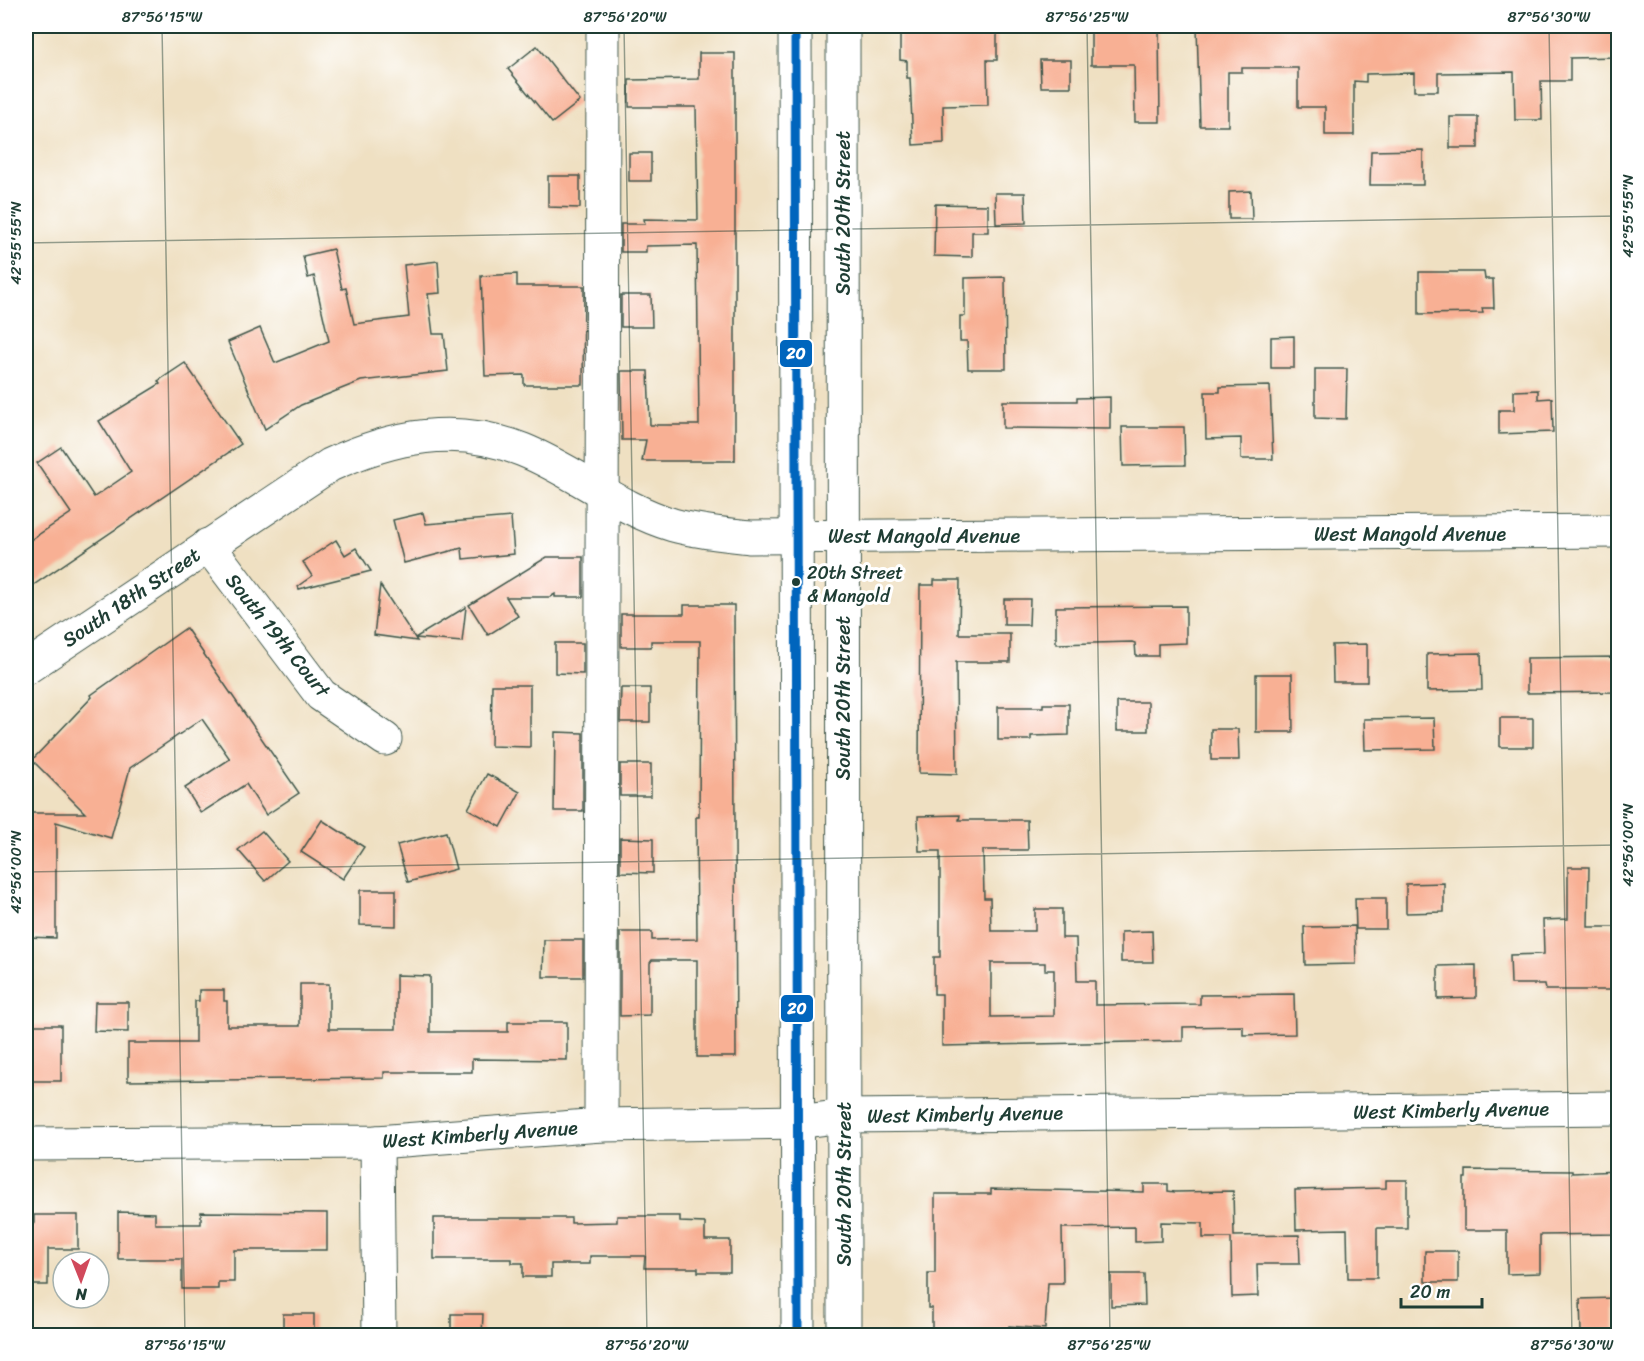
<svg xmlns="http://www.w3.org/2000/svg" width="1644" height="1361" font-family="Sriracha,sans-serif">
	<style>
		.building { fill: #f8b094; fill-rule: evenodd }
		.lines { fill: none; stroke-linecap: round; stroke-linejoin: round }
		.minor-casing { stroke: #3e5549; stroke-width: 35 }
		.minor { stroke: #fff; stroke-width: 33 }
		.bus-1-casing { stroke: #fff; stroke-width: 14 }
		.bus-1 { stroke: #0065bd; stroke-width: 9 }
		.ticks { fill: none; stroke: #1f3d34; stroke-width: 1.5; stroke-opacity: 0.45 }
		.bus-dot { fill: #1f3d34; stroke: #fff; stroke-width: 2 }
		.labels { text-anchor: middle; stroke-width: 6; stroke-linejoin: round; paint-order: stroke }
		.bus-label { font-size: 18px; fill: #1f3d34; stroke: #fff; text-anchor: start }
		.street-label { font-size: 20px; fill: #1f3d34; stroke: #fff }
		.line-badge { stroke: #fff; stroke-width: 2 }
		.badge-label { font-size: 16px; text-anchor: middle; font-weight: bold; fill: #fff }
		.neatline { fill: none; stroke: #1f3d34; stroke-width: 2 }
		.ticks-label { font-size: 15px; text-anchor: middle; fill: #1f3d34 }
	</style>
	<rect width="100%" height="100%" fill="#fff"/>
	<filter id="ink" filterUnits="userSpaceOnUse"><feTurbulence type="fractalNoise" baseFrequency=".0167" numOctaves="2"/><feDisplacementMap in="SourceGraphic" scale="12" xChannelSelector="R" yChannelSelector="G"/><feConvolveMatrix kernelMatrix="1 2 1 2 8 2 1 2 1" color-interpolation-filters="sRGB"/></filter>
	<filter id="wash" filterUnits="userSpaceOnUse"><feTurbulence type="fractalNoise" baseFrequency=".008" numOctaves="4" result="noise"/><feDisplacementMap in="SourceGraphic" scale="24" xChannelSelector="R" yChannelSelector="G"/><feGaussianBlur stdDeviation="1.35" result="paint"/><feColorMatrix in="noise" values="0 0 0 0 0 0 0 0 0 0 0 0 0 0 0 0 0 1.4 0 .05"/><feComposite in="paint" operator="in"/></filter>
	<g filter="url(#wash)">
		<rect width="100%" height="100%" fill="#efe0c2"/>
		<g id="blocks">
			<g class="building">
				<path d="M952 26H997V60H987L988 105 943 106 944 143 913 145 910 78H907V61L900 60V27L952 28Z"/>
				<path d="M1309 26H1618V57L1570 58V81H1541L1542 120H1515L1514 72 1438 73V91H1414V73L1366 74V82L1354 81V135H1325V107H1298V68H1242V72H1228V126H1200L1197 27Z"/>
				<path d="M1091 28H1159L1160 122H1135L1134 65H1091Z"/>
				<path d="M537 46 580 101 552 123 508 69Z"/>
				<path d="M699 53H735V461H642L646 440H622L621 371H648L650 425H699L697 245 646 246V252H621V224H645L644 219 698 220 696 107H629V80L699 79Z"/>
				<path d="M1040 60H1071V87H1041Z"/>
				<rect x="1450" y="117" width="28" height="31"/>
				<path d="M1423 150V185H1370L1371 151Z"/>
				<rect x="629" y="153" width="22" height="28"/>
				<path d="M548 176H580V208L548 207Z"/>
				<path d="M1251 191 1252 219H1229V192Z"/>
				<path d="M995 193H1025L1026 223 996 224Z"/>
				<path d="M935 204 988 205V232H972V257L934 256Z"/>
				<path d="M333 249 342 289 346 288 354 324 409 317 404 265 438 261 440 293 428 294 433 334H444L448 371 361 381 301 405 265 429 228 342 260 328 275 363 329 341 314 276 308 278 303 256Z"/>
				<path d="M1419 272H1484L1485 279H1493L1494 308H1482L1483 313 1419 314Z"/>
				<path d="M517 274V286H584L583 385H524V375L485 376 481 276Z"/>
				<path d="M1005 277 1006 369H968L967 341H960V316H965V278Z"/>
				<path d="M621 295H651L652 327H621Z"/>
				<path d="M1294 336V368H1271V337Z"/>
				<path d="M185 363 241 444 26 590V543L71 513 37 463 61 447 94 497 131 472 99 421 160 384 158 381Z"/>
				<path d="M1315 369H1347L1346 419 1315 418Z"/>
				<path d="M1270 386 1273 459H1241V438L1206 439 1205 392H1220V387Z"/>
				<path d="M1538 390V399L1552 398 1553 432 1499 434V410H1514V391Z"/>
				<path d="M1110 397V429L1003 428V401H1077V398Z"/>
				<path d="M1122 427H1184L1185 465 1123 466Z"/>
				<path d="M423 513 426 524 511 517 514 554 463 559 462 548 404 563 393 520Z"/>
				<path d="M336 540 345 555 356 548 371 571 299 589 298 586 312 576 303 562Z"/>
				<path d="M547 557H583V597H555V594L550 597H506L518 616 488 635 469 605Z"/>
				<path d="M934 580H960L959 634H1010V662H956L957 774 919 773 920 585H934Z"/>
				<path d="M380 585 415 638 466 607 462 642 415 638 417 641 374 635Z"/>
				<path d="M1004 599H1030L1029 625H1004Z"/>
				<path d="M684 605H734L736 1057H697V960H652L650 963V1015L620 1016V932H652V940L697 939 696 817H699L700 641H651V647H621V614H684Z"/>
				<path d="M1186 606V643L1158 644V656H1136L1135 643 1132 642 1056 644V607Z"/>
				<path d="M186 628 299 793 266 815 246 784 201 813 185 788 230 759 202 719 130 768 111 838 56 822V938L26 937V813H85L32 760 92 697 91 695Z"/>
				<path d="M555 643H583V674L555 673Z"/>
				<path d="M1367 644V682H1333L1332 645Z"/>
				<path d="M1481 653 1482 690 1427 691V654Z"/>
				<path d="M1618 657V692L1527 693V658Z"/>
				<path d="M1256 674H1292L1293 732H1256Z"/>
				<path d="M492 685H530V747L491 746Z"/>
				<path d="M621 688H650V722H620Z"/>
				<rect x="1117" y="702" width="31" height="29"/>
				<path d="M1043 704H1069V735L1031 736V740H998V707H1043Z"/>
				<path d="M1434 718 1435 749 1365 750 1364 719Z"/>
				<rect x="1500" y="718" width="33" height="29"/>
				<path d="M1211 729H1238L1239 760H1211Z"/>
				<path d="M555 732 583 733V811H554Z"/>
				<rect x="620" y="764" width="31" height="32"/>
				<path d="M487 774 520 792 501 827 468 809Z"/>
				<path d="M960 815 959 820H1027L1028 850H983L984 898H990L991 931H1035V909H1062V938H1076L1077 981H1095V1005L1200 1004V995L1294 994 1295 1034 1243 1035V1026L1183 1027V1041L942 1046V994H934V957H940V851H919L918 816ZM991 963H1045V970H1054V1016L991 1017Z"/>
				<path d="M322 820 364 847 343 879 301 852Z"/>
				<path d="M262 831 288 861 265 881 238 850Z"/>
				<path d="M446 832 456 869 408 882 397 845Z"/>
				<path d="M620 838 653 839V873L620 872Z"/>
				<path d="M1568 867H1589L1588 927H1618V990H1546L1545 984H1511L1510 955 1544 954 1543 920 1568 919Z"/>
				<path d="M1444 883V912L1406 913V884Z"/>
				<path d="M360 890H396V926L360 925Z"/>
				<path d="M1355 898H1386V929H1356Z"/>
				<path d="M1355 926 1356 964 1305 965 1304 927Z"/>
				<path d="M1152 931 1153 962H1121V932Z"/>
				<path d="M544 940H583V977H543Z"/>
				<path d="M1476 965V998L1438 999V966Z"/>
				<path d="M396 975 430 976V1032H508V1022H567V1060L472 1059V1072H384V1078L128 1081V1043H195V1001H199V990H224V1001H227V1026H300V984H329V1029H396Z"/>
				<path d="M95 1002H128V1032L94 1031Z"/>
				<rect x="26" y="1025" width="35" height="56"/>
				<path d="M1466 1170 1572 1171V1173L1618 1171V1234L1540 1235V1273L1507 1274V1230H1464V1178H1466Z"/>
				<path d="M1386 1180H1407V1228H1377V1278H1348L1347 1229 1296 1230 1295 1190 1386 1188Z"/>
				<path d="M1144 1184H1168V1191L1175 1192 1233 1191 1234 1236 1299 1235 1300 1264H1257L1258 1296 1232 1297 1231 1238H1203V1223L1161 1222V1241L1135 1242V1227L1062 1228 1063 1283H1048L1045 1329 1009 1326V1335H932V1308H928V1273H935V1194H991V1189L1144 1192Z"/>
				<path d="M118 1212 155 1213V1224H201V1212L327 1213V1250H234V1282H218V1289H182V1259H118Z"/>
				<path d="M34 1215H78V1249H48V1285H26V1223H34Z"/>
				<path d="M617 1216H680V1222L705 1223V1240H730V1272H698V1268H644L645 1256H590V1264H551V1277H523V1263H512V1259H434V1218H571V1223L617 1222Z"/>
				<rect x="1425" y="1251" width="33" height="31"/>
				<path d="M1111 1274H1144L1145 1305 1111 1306Z"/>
				<path d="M1615 1298V1332L1581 1333 1580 1299Z"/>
				<rect x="283" y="1314" width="31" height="21"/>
				<path d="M451 1314H483L482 1335H451Z"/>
			</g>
		</g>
	</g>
	<g filter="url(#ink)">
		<use href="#blocks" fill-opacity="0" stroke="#3e5549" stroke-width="1.5"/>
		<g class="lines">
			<defs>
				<g id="minor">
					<path d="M795 26 798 1336"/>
					<path d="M843 26 844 1336"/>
					<path d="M208 545 321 695 385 739"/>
					<path d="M26 668 330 465C393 436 456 423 523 450 575 471 619 509 673 525 698 532 725 534 750 537L1618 531"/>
					<path d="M601 1125 603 26"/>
					<path d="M377 1142 379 1336"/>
					<path d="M26 1144 377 1142 601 1125 797 1122 844 1116 1618 1108"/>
				</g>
			</defs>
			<use href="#minor" class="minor-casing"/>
			<use href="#minor" class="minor"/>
			<defs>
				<path id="bus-1" d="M795 26 798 1336"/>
			</defs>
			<use href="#bus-1" class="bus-1-casing"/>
			<use href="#bus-1" class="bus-1"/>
		</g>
	</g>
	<path class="ticks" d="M162 26 185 1336M624 26 647 1336M1087 26 1110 1336M1549 26 1572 1336M26 243 1618 216M26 872 1618 845"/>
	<circle class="bus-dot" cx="796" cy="582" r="5"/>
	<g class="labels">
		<g class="bus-label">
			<text x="807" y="579">20th Street<tspan x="807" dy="23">&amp; Mangold</tspan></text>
		</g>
		<g class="street-label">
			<text transform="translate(843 213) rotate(-90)" y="7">South 20th Street</text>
			<text x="1410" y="541">West Mangold Avenue</text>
			<text x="924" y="543">West Mangold Avenue</text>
			<text transform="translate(131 597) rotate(-34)" y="7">South 18th Street</text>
			<text transform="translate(278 635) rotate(51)" y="7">South 19th Court</text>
			<text transform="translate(843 698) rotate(-90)" y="7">South 20th Street</text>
			<text transform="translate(1451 1110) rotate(-1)" y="7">West Kimberly Avenue</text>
			<text transform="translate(965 1114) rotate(-1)" y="7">West Kimberly Avenue</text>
			<text transform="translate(480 1134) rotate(-4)" y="7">West Kimberly Avenue</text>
			<text transform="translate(844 1184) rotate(-90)" y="7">South 20th Street</text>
		</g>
	</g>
	<g class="line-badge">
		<rect x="779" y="339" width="34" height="29" rx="6" fill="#0065bd"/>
		<rect x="780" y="994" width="34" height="29" rx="6" fill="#0065bd"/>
	</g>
	<g class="badge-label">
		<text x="796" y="359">20</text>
		<text x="797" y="1014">20</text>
	</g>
	<rect width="1644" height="1361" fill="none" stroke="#fff" stroke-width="66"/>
	<g transform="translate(81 1280) rotate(179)"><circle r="28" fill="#ffffff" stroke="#a5b1ae" stroke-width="1.5"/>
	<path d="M0-4.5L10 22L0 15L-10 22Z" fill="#d1495b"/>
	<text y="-9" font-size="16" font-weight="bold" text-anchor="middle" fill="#1f3d34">N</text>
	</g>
	<path d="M1401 1298v9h81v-9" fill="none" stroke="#1f3d34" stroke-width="3"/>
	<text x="1410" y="1298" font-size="18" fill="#1f3d34" stroke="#ffffff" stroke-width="4.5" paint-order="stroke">20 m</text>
	<rect x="33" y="33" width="1578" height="1295" class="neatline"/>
	<g class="ticks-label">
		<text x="162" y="22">87°56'15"W</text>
		<text x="625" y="22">87°56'20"W</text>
		<text x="1087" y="22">87°56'25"W</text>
		<text x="1549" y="22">87°56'30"W</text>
		<text transform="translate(1628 216) rotate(-90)" y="5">42°55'55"N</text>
		<text transform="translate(16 243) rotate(-90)" y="5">42°55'55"N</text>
		<text transform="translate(1628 845) rotate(-90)" y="5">42°56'00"N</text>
		<text transform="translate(16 872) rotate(-90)" y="5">42°56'00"N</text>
		<text x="185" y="1350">87°56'15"W</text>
		<text x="647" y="1350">87°56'20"W</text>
		<text x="1109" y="1350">87°56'25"W</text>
		<text x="1572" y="1350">87°56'30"W</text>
	</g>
</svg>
